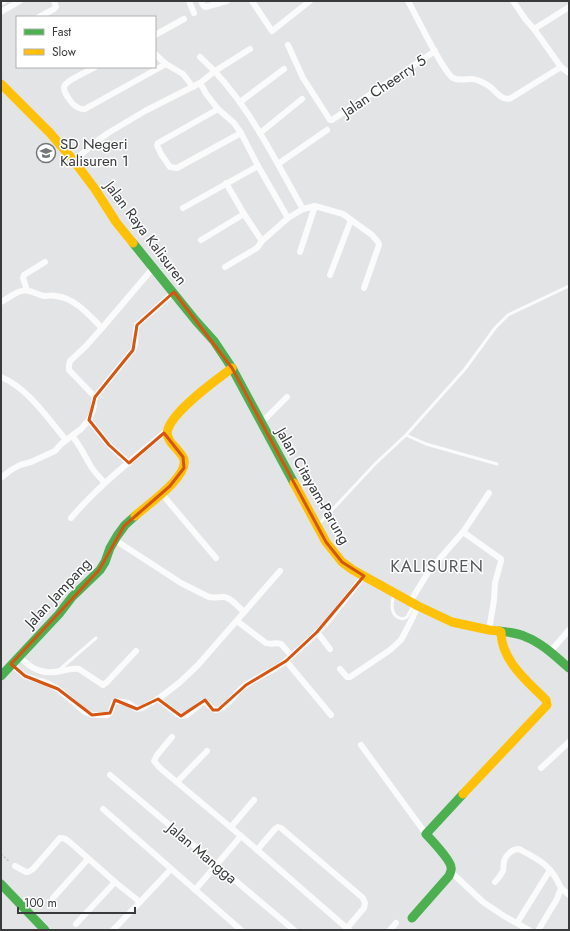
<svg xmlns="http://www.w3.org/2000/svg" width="570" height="931" font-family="Jost,sans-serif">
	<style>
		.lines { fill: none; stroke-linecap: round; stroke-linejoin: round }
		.path { stroke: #c2c2c3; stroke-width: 1.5; stroke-dasharray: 2 2; stroke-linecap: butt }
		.lane { stroke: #fbfbfb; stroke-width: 3 }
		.street { stroke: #fbfbfb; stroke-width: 6 }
		.fast { stroke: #4caf50; stroke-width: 9 }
		.slow { stroke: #ffc107; stroke-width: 9 }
		.marked { fill: none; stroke: #d65611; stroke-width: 3; stroke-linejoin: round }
		.labels { text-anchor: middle; stroke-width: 3; stroke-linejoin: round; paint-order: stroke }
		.street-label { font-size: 15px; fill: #393a3b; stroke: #fff }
		.poi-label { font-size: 15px; fill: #393a3b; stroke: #fff; text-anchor: start }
		.quarter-label { font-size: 17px; letter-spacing: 1px; fill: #56585b; stroke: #fff }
	</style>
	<rect width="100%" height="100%" fill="#e2e4e6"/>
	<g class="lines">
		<path class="path" d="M1 854 10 862"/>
		<g class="lane">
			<path d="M406 435 426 444 497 464"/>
			<path d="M318 525 375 464 406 435 465 369 495 328 508 315 569 286"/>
			<path d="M394 594C391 605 390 617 403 619L407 617 413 606"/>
			<path d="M59 670 96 638"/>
		</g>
		<g class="street">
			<path d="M189 1 194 13"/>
			<path d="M201 1 203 5 205 7 227 1"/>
			<path d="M252 1 272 31 310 1"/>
			<path d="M408 1C416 15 443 72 453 78 459 81 465 79 472 79 478 79 484 83 489 86 496 91 502 102 511 98L561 67 534 29 569 7"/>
			<path d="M513 1 526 20 534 29"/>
			<path d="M1 2 4 1"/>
			<path d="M1 12 20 1"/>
			<path d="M39 17 54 9 56 7 54 1"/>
			<path d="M155 35 184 19"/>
			<path d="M288 45 303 78 330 120H332L435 51"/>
			<path d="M155 54 166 64 183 74 193 87"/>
			<path d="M200 57C246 98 273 157 303 209L315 206 343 214 372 235 378 242 379 245 364 288"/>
			<path d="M95 67C89 71 66 80 64 87 63 92 69 99 72 103 76 107 80 110 85 109L166 64"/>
			<path d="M561 67 569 73"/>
			<path d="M200 83 207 95 218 109 234 123 241 133 258 166 288 218 262 241 257 248 225 267"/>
			<path d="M240 102 284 69"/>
			<path d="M218 109 158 143 157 145 161 154 170 167 177 168 241 133"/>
			<path d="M260 133 302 99"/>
			<path d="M74 161 93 144 108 133 145 111 200 83 215 71 250 49"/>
			<path d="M278 164 327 130"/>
			<path d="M226 183 244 214 262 241"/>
			<path d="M183 208 258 166"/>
			<path d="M288 218 303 209"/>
			<path d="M201 240 244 214"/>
			<path d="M300 252 315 206"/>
			<path d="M330 275 351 220"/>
			<path d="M27 290 23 278 24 275 45 262"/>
			<path d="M1 302C9 298 20 288 29 291 34 292 39 295 44 296 48 296 52 295 56 296 75 298 89 315 102 328"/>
			<path d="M1 377C28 388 48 419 66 440"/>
			<path d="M95 397 69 370V365L70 361 86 346 102 328 153 268"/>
			<path d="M89 420 109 445 129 463"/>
			<path d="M261 423 287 397"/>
			<path d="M72 436C80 445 83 453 89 463 93 471 99 477 105 483"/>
			<path d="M1 478 11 470 20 465 31 462 55 451 61 444 81 429 89 420 93 410 95 397 133 350 135 345 136 330 137 325 141 321 152 312 174 292"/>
			<path d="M161 493 216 558"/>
			<path d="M71 518C99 485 133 459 166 431"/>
			<path d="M463 532 501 559V561L495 583 494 600 489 630"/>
			<path d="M115 540 181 583 209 597C214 598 218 597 223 597 231 597 238 607 244 612"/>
			<path d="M410 602 429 571 463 532 489 493"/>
			<path d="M237 621 266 643C272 645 276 642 281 644L291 655"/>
			<path d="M317 632 330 649"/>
			<path d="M550 652 569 630"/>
			<path d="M19 656C31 669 42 675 61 671 67 670 73 668 79 669L103 685 107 682 136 651"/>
			<path d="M286 661 331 715"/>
			<path d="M11 664 25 676 47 683 58 689 85 712 92 715H107L110 713 114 702 117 701 128 703 137 709 142 708 158 699 179 683 198 665 280 571"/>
			<path d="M340 669 347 677H350L390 650 401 640 411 621 418 606"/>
			<path d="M158 699 177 714 181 716 187 715 203 702C210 702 212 712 217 710 226 708 235 694 242 688 255 677 273 672 286 661 300 648 316 635 328 621 340 606 352 591 364 576"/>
			<path d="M172 737 157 755 154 761 160 768 241 836 195 890"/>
			<path d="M361 745 426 834"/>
			<path d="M541 768 569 742"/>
			<path d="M110 775 294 930"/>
			<path d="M177 782 207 751"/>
			<path d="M103 809 241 930"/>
			<path d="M231 827 254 800"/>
			<path d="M241 836 349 930"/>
			<path d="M257 850 275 829 278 827 281 828 363 898 365 903 364 908 347 928"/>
			<path d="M15 866 26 872H28L33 869 60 838C66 837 69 842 73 845L115 882 140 902 171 869"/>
			<path d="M451 872 483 902 504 916 529 930"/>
			<path d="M495 882C498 879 501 875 503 871 504 868 503 864 504 861 506 855 512 849 519 849 540 860 551 865 561 888L557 899 539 929"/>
			<path d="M561 888 569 895"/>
			<path d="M53 898 88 859"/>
			<path d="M517 923 550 870"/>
			<path d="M76 924 115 882"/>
			<path d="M113 930 140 902"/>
			<path d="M390 930 396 923"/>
		</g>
		<g class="fast">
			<path d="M133 243 196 321 214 341 232 368 294 483"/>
			<path d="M499 631C508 632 518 633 526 637 542 643 556 657 569 668"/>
			<path d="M1 676 59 614 72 597 100 570 105 562 110 548 117 536 125 525 135 516"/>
			<path d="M1 884 45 930"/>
			<path d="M412 918 449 876C450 873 452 870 451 867 450 859 432 841 426 834L463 794"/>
		</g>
		<g class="slow">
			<path d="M1 84 50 133 74 161 95 189 116 222 133 243"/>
			<path d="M294 483 326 542 342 562 353 570 418 606 452 622 489 630 499 631"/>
			<path d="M135 516C147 505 188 477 184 460 183 455 178 451 175 447 170 442 165 436 168 429 174 410 216 380 232 368"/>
			<path d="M463 794 547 705 546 700C527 681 501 660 501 632"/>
		</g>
	</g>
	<path class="marked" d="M174 292 232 368 326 542 342 562 364 576 317 632 286 661 246 685 218 710H213L205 700 181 716 158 699 137 709 115 700 110 713 92 715 58 689 25 676 11 664 99 570 124 526 170 486 184 468 183 457 164 433 129 463 109 445 89 420 95 397 133 350 137 325Z"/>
	<defs>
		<symbol id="school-ring" viewBox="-11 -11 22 22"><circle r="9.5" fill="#fff" stroke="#747677" stroke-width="1.5"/><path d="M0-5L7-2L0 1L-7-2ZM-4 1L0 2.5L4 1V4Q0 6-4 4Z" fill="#747677"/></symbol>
	</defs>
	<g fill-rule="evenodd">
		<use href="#school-ring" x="35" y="142" width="22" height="22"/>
	</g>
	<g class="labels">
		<g class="street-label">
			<text transform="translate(384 86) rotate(-34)" y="5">Jalan Cheerry 5</text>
			<text transform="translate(146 233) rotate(53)" y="5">Jalan Raya Kalisuren</text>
			<text transform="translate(313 486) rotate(60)" y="5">Jalan Citayam-Parung</text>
			<text transform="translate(58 593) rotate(-47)" y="5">Jalan Jampang</text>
			<text transform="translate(202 853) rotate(40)" y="5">Jalan Mangga</text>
		</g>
		<g class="poi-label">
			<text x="60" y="149">SD Negeri<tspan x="60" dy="17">Kalisuren 1</tspan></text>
		</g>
		<g class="quarter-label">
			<text x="437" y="572">KALISUREN</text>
		</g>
	</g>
	<rect width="570" height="931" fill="none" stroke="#393a3b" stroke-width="4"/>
	<rect x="16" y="16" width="140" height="52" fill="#ffffff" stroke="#b0b0b1"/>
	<rect x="24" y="29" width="20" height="6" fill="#4caf50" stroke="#b0b0b1"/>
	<text x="52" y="36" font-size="12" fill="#393a3b">Fast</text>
	<rect x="24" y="49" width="20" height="6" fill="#ffc107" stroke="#b0b0b1"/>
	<text x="52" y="56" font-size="12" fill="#393a3b">Slow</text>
	<path d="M18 907v6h117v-6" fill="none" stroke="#393a3b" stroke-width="2"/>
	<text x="24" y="907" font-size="12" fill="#393a3b" stroke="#ffffff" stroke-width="3" paint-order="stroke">100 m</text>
</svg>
